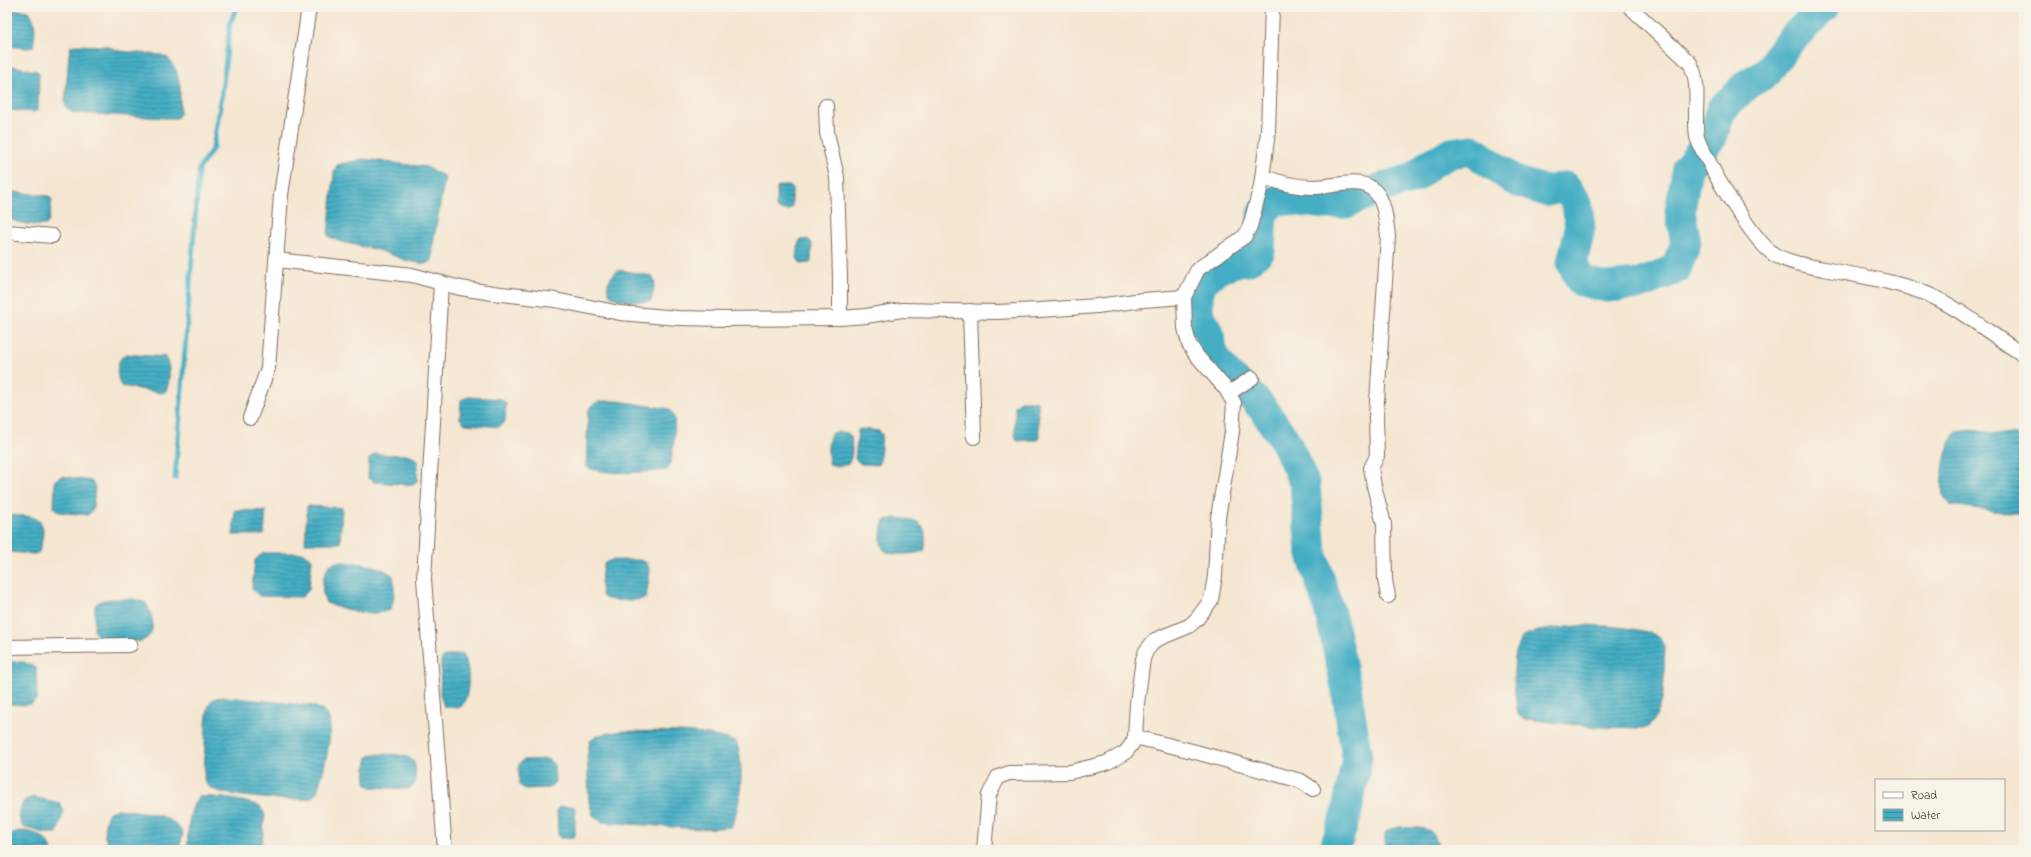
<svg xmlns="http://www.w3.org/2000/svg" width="2031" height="857" font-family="'Indie Flower',sans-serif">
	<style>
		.water { fill: url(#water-rules); stroke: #406c71 }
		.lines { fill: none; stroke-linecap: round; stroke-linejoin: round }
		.stream { stroke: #45aec4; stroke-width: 5 }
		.river { stroke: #45aec4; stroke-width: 31 }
		.minor-casing { stroke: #7c6c5d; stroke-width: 16 }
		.minor { stroke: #fff; stroke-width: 14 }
	</style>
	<defs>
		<pattern id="water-rules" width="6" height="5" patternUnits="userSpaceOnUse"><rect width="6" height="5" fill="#45aec4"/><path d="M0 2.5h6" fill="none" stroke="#3b8e9f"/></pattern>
	</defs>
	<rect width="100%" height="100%" fill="#f7f3e8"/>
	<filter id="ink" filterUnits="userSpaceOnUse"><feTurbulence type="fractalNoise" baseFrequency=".025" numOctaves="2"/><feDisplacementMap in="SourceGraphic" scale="8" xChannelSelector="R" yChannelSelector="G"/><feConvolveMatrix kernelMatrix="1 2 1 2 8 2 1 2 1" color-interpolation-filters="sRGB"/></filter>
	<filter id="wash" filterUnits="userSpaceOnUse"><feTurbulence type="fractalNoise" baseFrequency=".012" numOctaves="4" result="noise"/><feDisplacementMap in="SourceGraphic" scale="16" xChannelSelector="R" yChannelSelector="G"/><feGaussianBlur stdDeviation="0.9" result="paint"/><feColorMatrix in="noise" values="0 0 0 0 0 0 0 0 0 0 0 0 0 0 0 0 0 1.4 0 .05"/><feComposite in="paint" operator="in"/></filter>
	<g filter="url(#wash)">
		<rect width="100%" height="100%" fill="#f5e6d1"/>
		<g class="water">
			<path d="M7 8 29 11C37 23 35 34 33 47L27 48 7 46Z"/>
			<path d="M75 45 106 46 120 51 161 55 168 58 176 70 180 84V114L177 118H166L74 113 67 109 65 102 69 54 71 46Z"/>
			<path d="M7 65 37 71 39 75 38 110 33 112 7 110Z"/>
			<path d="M363 159 426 167 445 177 434 238 432 261 425 264 408 261 378 250 338 241 328 236 334 173 337 165Z"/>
			<path d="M779 186H790L792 188V207L789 210H781L776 208 777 188Z"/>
			<path d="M14 192 49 196 52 200 49 221 46 225C35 226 18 224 8 218V194Z"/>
			<path d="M808 239 812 243 811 261 810 263 801 264 797 258 799 242 800 240Z"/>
			<path d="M620 270 652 276 655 282 651 301C643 303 619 301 613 297 601 289 611 273 620 270Z"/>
			<path d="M126 354 165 357C171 365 170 382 166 391L162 393 121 386C116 376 115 360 126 354Z"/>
			<path d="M468 397 501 399 506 403 505 422 499 427 465 424 460 419 461 400Z"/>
			<path d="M618 401 669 409C670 411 672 412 673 414 677 422 673 464 667 470 651 472 597 476 586 466L588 412C593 399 605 401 618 401Z"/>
			<path d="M1020 401H1036L1038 404 1039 437 1038 440 1017 441 1015 435V406Z"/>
			<path d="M861 429 879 431 882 434 880 460 878 465 861 464 855 459 858 430Z"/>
			<path d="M1971 430 2024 437V515L1951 505 1943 497C1941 474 1943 451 1957 432Z"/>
			<path d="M837 432 847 433 851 436C853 456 854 470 830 465 827 456 827 443 831 434Z"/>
			<path d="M375 454 411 455 418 460 417 481 412 485 374 482 368 478 369 459Z"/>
			<path d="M62 476 91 481 95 486 93 509 88 515 59 512 54 508 55 480Z"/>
			<path d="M307 506 342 508 340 543H305Z"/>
			<path d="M235 510 266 511 264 535H233Z"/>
			<path d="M7 515C38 516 50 516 39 552L35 554 7 552Z"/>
			<path d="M895 518C909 520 924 518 925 535 925 540 926 546 924 551 916 554 895 556 887 552 880 549 881 540 881 535 882 529 881 525 885 520Z"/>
			<path d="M263 553H304L312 559 309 590 302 597 259 596 252 589 255 560Z"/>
			<path d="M611 560H640L647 563 650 571 646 598C640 601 608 602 603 597 600 593 601 566 605 563 605 562 610 561 611 560Z"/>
			<path d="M337 562C357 563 377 563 393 576 395 588 395 599 390 610 369 618 346 609 326 603 320 589 322 578 329 565Z"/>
			<path d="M134 599 146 603C152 613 158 633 144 640 136 644 108 639 98 636L94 631 95 605C105 596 121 600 134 599Z"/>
			<path d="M1583 625C1599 625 1644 628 1657 636 1662 639 1664 643 1665 648 1663 674 1668 710 1647 728L1598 727 1525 719 1518 715C1515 698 1507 641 1528 634 1544 628 1566 628 1583 625Z"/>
			<path d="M458 654 463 655C471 667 470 697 461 707H444L440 694 441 661 443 657Z"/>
			<path d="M7 662H24L36 668 37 699C31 708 17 704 7 704Z"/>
			<path d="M227 697 313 706C318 708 324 710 327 714 336 729 322 776 317 792 314 796 312 798 307 799 289 801 231 797 215 790 209 788 207 785 204 780 205 766 204 713 210 703 213 697 221 697 227 697Z"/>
			<path d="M622 731C659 732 701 729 736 742 745 761 741 808 731 827L700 829 601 822 593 815 589 802 587 756 590 741 598 735Z"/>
			<path d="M373 754C384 755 413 751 415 766 416 772 415 779 414 785L408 789 371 787 367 785C364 776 366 766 368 757Z"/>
			<path d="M548 759 554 765 555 782 549 788 525 789 519 785V764L523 760Z"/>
			<path d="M33 797 60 803 64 811 57 833H44L23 827C17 818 19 808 25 800Z"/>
			<path d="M199 797C219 796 241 800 260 806L265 815 261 850H187C188 836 188 806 199 797Z"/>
			<path d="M573 806 575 809V836L573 838H560L558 835 557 809 560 807Z"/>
			<path d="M118 809C142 812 169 812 183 833L179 850H131L108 844C102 834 104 823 109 812Z"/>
			<path d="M1400 827C1422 829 1436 824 1438 850H1385V833L1390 829Z"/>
			<path d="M20 831C34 831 47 836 52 850H7V837L11 833Z"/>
		</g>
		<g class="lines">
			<path class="stream" d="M175 478 199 169 213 148 221 101 230 23 237 7"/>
			<path class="river" d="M1334 850 1346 816 1357 758 1346 687 1330 613 1311 551 1305 485 1286 442 1264 410 1248 392 1228 375 1217 361 1211 349 1209 334 1198 313V296L1202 282 1215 271 1232 263 1247 261 1260 251 1262 214 1272 202 1281 199 1327 204 1346 203 1387 186 1414 178 1430 164 1451 153 1472 150 1515 181 1546 191 1565 187 1577 203 1580 228 1572 263 1581 281 1606 287 1640 284 1676 269 1686 243 1680 211 1687 168 1712 137 1721 110 1747 84 1767 73 1783 48 1824 7"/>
		</g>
	</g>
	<g filter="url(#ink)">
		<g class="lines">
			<defs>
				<g id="minor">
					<path d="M1630 7 1690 63C1702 87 1693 112 1697 137 1699 145 1705 155 1709 162 1719 183 1756 244 1775 255 1790 263 1808 266 1824 269 1858 276 1895 281 1927 294 1962 309 1992 336 2024 355"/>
					<path d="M826 106 827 133 837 177 840 277V318"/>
					<path d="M1263 176C1279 183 1297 187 1314 187 1331 187 1358 178 1371 188 1385 197 1386 221 1388 236L1376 416 1377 456 1371 468 1374 486 1384 524 1385 580 1388 596"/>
					<path d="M7 232 52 236"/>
					<path d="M277 260 412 275 460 288 493 293 555 300 620 313 678 318 726 319 840 318 866 316 902 310 997 312 1040 310 1097 306 1143 300 1184 297"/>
					<path d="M441 283 424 579 445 850"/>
					<path d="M970 311 974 437"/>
					<path d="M1229 393 1252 378"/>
					<path d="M250 418 268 368 281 195 309 7"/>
					<path d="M7 647 130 645"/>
					<path d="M1135 737 1192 751 1301 781 1313 789"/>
					<path d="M984 850 989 795 998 777 1009 773 1070 772 1106 763 1125 753 1132 744 1135 737 1137 703 1143 659 1146 651 1155 640 1189 626 1197 619 1211 600 1215 576 1218 518 1232 432 1234 403 1226 389 1197 356 1189 344 1185 328 1184 297 1198 269 1245 236 1250 226 1261 186 1268 132 1272 7"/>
				</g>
			</defs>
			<use href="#minor" class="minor-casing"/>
			<use href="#minor" class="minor"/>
		</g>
	</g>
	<rect width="2031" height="857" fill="none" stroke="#f7f3e8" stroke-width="24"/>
	<rect x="1875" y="779" width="130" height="52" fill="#f7f3e8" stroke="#aca397"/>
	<rect x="1883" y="792" width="20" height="6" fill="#ffffff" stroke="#aca397"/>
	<text x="1911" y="799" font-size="12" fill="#3b2a1e">Road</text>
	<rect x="1883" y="809" width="20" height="12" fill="url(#water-rules)" stroke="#aca397"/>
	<text x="1911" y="819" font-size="12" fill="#3b2a1e">Water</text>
</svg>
